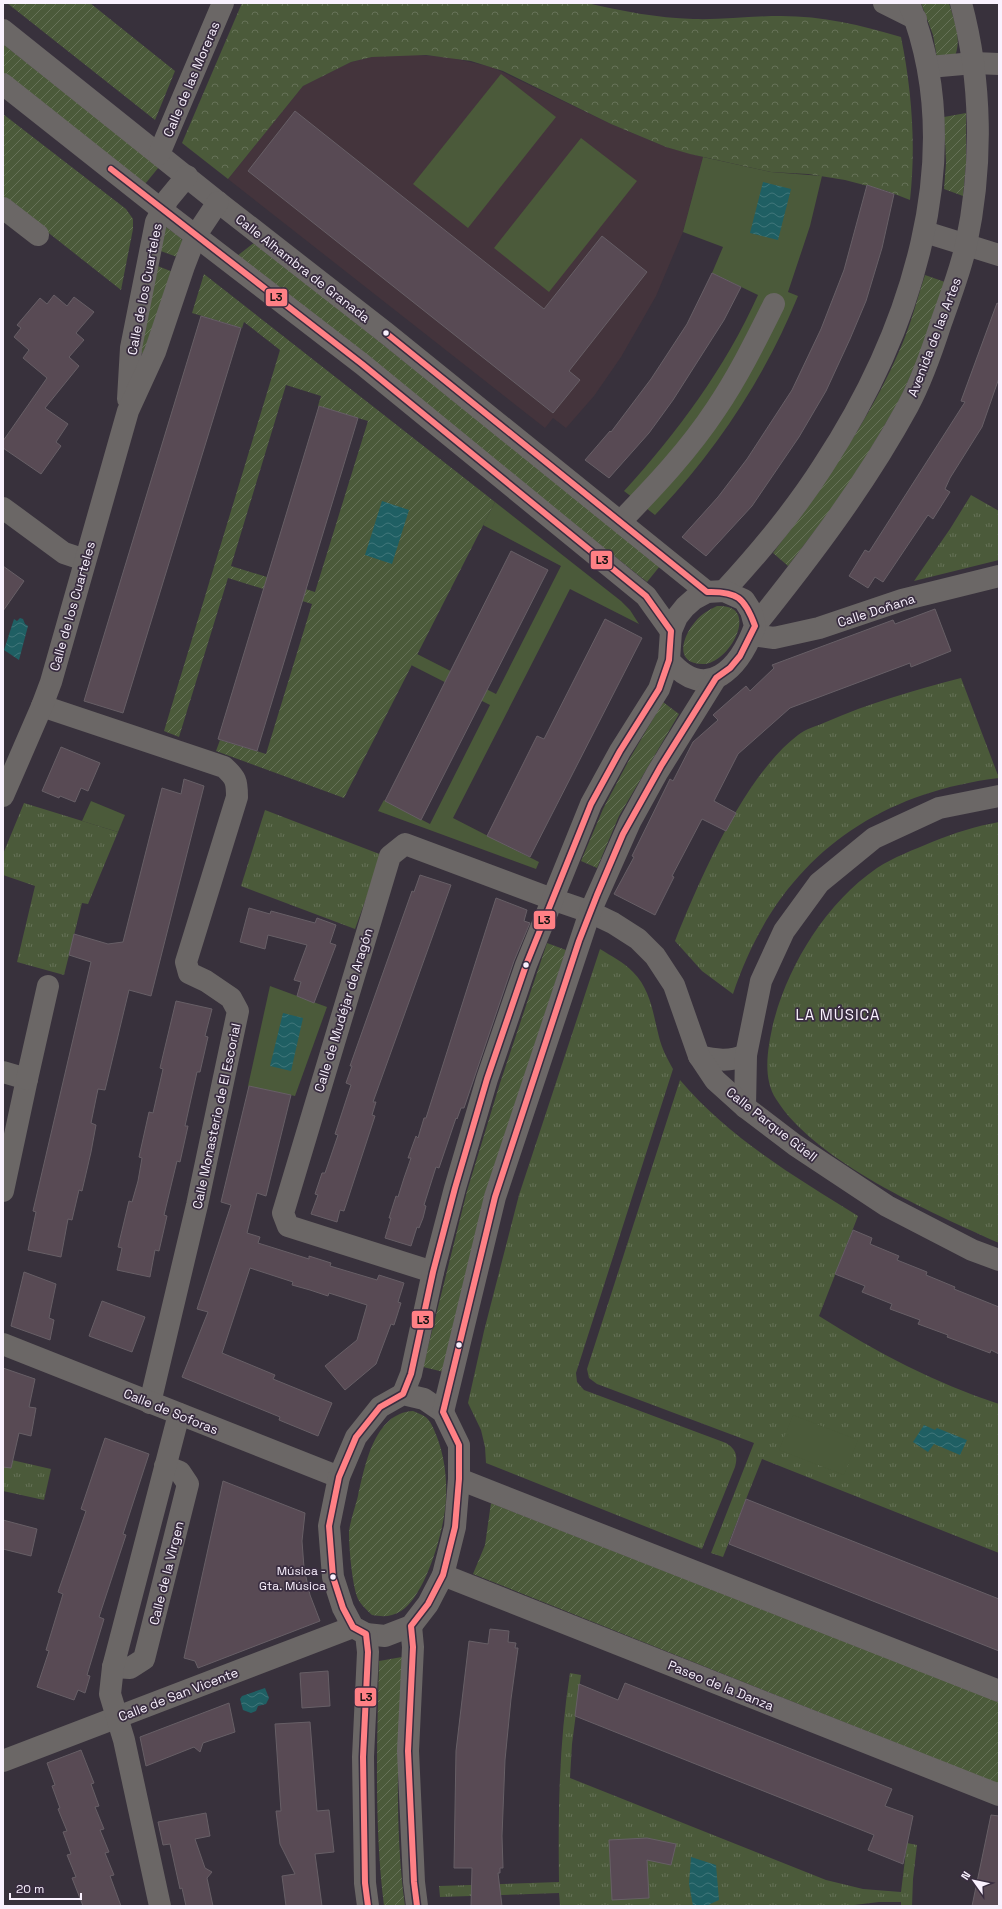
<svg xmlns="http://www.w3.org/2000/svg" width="1002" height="1909" font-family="'Space Grotesk',sans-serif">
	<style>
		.education { fill: #44343c }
		.grass { fill: url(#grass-tufts) }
		.park { fill: url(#park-crowns) }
		.garden { fill: url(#garden-furrows); fill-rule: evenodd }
		.pitch { fill: #4b5a3a }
		.water { fill: url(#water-waves) }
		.building { fill: #584a54; stroke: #675f66 }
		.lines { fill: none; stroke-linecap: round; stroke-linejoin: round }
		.minor { stroke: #6b6766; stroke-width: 22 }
		.bus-1-casing { stroke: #392d40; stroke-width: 9 }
		.bus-1 { stroke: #ff8085; stroke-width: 6 }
		.bus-dot { fill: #f9f1fe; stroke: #392d40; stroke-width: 1.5 }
		.labels { text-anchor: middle; stroke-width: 3.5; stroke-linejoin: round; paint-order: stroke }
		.bus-label { font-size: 12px; fill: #f9f1fe; stroke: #392d40; text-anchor: end }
		.street-label { font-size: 13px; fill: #f9f1fe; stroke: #392d40 }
		.quarter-label { font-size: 15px; letter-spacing: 1px; fill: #f9f1fe; stroke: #392d40 }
		.line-badge { stroke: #392d40; stroke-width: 1.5 }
		.pale-badge-label { font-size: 11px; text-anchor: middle; font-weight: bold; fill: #111 }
	</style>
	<defs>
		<pattern id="grass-tufts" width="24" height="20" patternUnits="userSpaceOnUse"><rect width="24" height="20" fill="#4b5a3a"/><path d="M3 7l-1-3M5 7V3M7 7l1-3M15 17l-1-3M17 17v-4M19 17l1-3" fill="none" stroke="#667258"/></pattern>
		<pattern id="park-crowns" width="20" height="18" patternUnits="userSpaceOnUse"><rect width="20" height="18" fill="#4b5a3a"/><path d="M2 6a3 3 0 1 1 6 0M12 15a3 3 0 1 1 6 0" fill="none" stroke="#667258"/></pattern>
		<pattern id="garden-furrows" width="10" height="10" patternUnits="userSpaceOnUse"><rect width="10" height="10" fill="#4b5a3a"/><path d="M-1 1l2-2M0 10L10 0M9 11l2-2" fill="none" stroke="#667258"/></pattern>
		<pattern id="water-waves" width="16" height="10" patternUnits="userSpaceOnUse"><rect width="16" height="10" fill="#1f5f63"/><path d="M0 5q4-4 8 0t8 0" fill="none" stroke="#40767a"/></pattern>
	</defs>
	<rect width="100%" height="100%" fill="#38313c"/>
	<path class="education" d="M403 54 448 57 492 67 611 124 666 147 703 157 683 232 656 296 621 357 594 396 566 428 553 418 545 428 228 179 303 86 351 62 372 57Z"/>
	<g class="grass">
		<path d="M971 495 999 511V560L914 581 950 529Z"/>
		<path d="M961 678 999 778C867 794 775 867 733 994L702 971 675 941C700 879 744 776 798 735 805 729 817 726 826 722 869 703 915 690 961 678Z"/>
		<path d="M24 803 118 832 88 904 82 903 64 975 17 962 35 886 3 875V854Z"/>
		<path d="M265 810 382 855 355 929 241 886Z"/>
		<path d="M999 822V1243C932 1213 815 1162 776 1099 762 1077 768 1048 773 1024 788 965 826 903 877 868 894 857 913 850 932 842 954 833 976 826 999 822Z"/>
		<path d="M600 949C611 956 624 962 633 972 651 990 653 1014 659 1037 662 1049 667 1058 673 1069L576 1373 577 1382 584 1390 726 1443C736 1449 738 1456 735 1467L702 1549 486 1463 485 1447 481 1430 468 1403 484 1331 519 1195Z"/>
		<path d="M680 1080C728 1137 795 1177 858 1216L819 1316C876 1352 935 1383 999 1404V1553L762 1459 723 1557 711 1553 754 1443 597 1384 589 1378 587 1369Z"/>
		<path d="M3 1458 51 1469 44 1500 3 1491Z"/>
		<path d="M570 1673 581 1675 572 1744 570 1778 826 1880 863 1889 901 1892 907 1843 917 1845 913 1879 912 1906H901V1902H879L846 1906H560L559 1893 440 1897 439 1886 559 1882C558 1812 559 1742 570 1673Z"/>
	</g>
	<path class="park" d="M242 3H587C622 11 657 18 693 19 722 20 751 16 781 16 822 16 861 25 901 37 912 91 916 145 910 200L887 191 845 180 808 174 771 172 690 154 666 147 611 124 503 71 471 61 426 55 372 57 351 62 303 86 228 179 182 143Z"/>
	<g class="garden">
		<path d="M7 3H90L175 71 155 120Z"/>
		<path d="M921 3H949C954 20 963 41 954 58H937L933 35Z"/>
		<path d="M3 44 159 167 145 184 3 73Z"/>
		<path d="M966 113V164L963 196 944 189 946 163 944 117Z"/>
		<path d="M3 114 126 209 133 219V229L121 290 3 197Z"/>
		<path d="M166 227 181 238 183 243 177 257 158 250Z"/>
		<path d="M255 242 660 566 647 582 237 256Z"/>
		<path d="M155 265 173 272 145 354 141 353Z"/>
		<path d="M204 274 495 502 344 798 216 751 220 740 266 754 312 604 228 578 179 737 164 731 280 350 244 322 242 328 192 313ZM286 385 321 396 318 406 368 421 315 592 231 566Z"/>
		<path d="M925 275 945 282 921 352 900 399 860 467 830 511 788 566 773 553C821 488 869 422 901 347 911 324 917 299 925 275Z"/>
		<path d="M717 606C762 603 730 664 703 664 674 664 682 637 695 622 701 614 709 610 717 606Z"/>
		<path d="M663 702 679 714 619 816 597 868 581 861 603 809 630 758Z"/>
		<path d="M547 943 566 950 485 1196 444 1372 423 1367 467 1191 500 1083Z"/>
		<path d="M413 1411C417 1413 421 1414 424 1416 431 1420 434 1430 437 1437 444 1456 447 1476 446 1497 446 1525 426 1596 401 1611 391 1617 383 1617 372 1615 368 1611 361 1605 358 1599 352 1585 349 1548 349 1532 350 1521 355 1508 358 1496 365 1466 374 1413 413 1411Z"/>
		<path d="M491 1503 999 1702V1784L473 1574 485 1545Z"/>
		<path d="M402 1657C398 1740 394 1824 405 1906H384C374 1825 377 1742 379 1661Z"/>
	</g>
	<g class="pitch">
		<path d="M501 74 556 117 468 228 413 184Z"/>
		<path d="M581 138 637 181 549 292 494 248Z"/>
		<path d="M703 157 771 172 822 176 810 226 788 292 798 296C764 379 716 451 655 515L624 491C678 432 725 368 758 295L712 273 723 247 683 232Z"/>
		<path d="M495 502 621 601 630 610 639 624 570 589 453 818 539 862 536 869 378 811 384 800 430 824 490 705 411 665 417 654 496 694 561 566 483 525Z"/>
		<path d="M91 801 125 815 118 832 82 821Z"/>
		<path d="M270 986 327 1007 295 1096 248 1086Z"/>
		<path d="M793 1415 858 1440 844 1475 779 1450Z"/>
	</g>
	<g class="water">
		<path d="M763 182 791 189 778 240 750 233Z"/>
		<path d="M382 501 409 510 392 564 365 555Z"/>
		<path d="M20 618 23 619 25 624 28 626 19 660 4 650 14 619 17 621Z"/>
		<path d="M283 1013 303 1018 291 1071 270 1066Z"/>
		<path d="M924 1425 935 1430 937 1428 967 1440 960 1455 934 1444 928 1452 913 1442Z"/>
		<path d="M265 1688 269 1698 266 1704 258 1706 256 1711 251 1713 243 1710 240 1699 242 1696Z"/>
		<path d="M691 1857 716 1865 719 1900 706 1906H693L689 1884Z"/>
	</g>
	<g class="building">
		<path d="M295 111 544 309 602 236 647 272 569 371 580 380 553 413 248 171Z"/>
		<path d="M867 185 894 194 882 248 866 301 850 339 826 391 799 437 752 506 706 556 682 537 718 497 747 459 792 390 821 329 844 270Z"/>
		<path d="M712 273 741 287 724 320 673 400 649 433 609 478 585 460 610 431 611 432 651 379 687 324Z"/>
		<path d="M54 295 67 306 74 297 94 312 76 333 84 340 69 357 79 366 45 408 68 424 56 442 61 446 41 474 3 448V441L47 378 23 358 29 350 14 337 21 328 17 325 40 298 47 304Z"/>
		<path d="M997 303 999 304V378L982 427 950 478 945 489 950 492 933 519 928 515 883 582 875 577 868 588 849 576 865 550 869 552 965 402 961 401Z"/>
		<path d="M201 316 241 328 123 713 84 701Z"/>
		<path d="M319 406 358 418 257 751 218 739Z"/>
		<path d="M511 551 548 570 421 820 385 801Z"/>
		<path d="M3 566 24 581 3 611Z"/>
		<path d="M935 609 951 651 911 667 910 663 790 708 738 754 714 801 736 813 726 831 702 819 672 876 674 877 655 915 614 894 634 857 632 856 670 779 673 781 693 742 718 720 713 715 730 700 746 686 750 691 774 668 772 665 893 620 895 624Z"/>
		<path d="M605 619 642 638 530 857 487 836 537 736 544 739Z"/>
		<path d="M61 747 100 763 88 791 81 788 75 802 60 796 59 798 42 791Z"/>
		<path d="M184 779 204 786 151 996 129 990 105 1090 98 1089 91 1123 96 1125 91 1152 82 1191 79 1190 72 1220 68 1219 61 1257 28 1250 36 1212 33 1211 91 962 69 955 74 934 108 944 123 942 162 788 181 794Z"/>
		<path d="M420 875 451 885 373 1102H376L372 1115 375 1116 344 1211 340 1210 337 1222 311 1214 318 1195 315 1194 322 1173H325L338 1135 335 1134 351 1085 346 1083 352 1066H350L412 891 414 892Z"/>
		<path d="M496 898 527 910 524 921 530 923 514 961 464 1108H461L457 1119 456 1118 439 1168 436 1167 424 1205 426 1206 423 1218 419 1228 417 1227 411 1246 385 1238 391 1218H389L396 1196 398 1197 404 1178 411 1158H408L416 1136 418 1138 424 1118H426Z"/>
		<path d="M249 908 270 914 271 911 315 923 317 918 336 925 330 943 336 945 314 1003 297 996 301 982 294 980 307 945 268 935 265 949 240 942Z"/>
		<path d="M176 1001 212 1009 205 1036 208 1037 200 1072H197L185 1126H188L180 1162 177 1161 164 1215 167 1216 159 1251 155 1250 150 1277 117 1270 122 1248 118 1247 129 1201 132 1202 138 1181 142 1158 139 1157 149 1112 153 1113 163 1069 160 1068Z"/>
		<path d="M249 1086 291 1095 266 1196 257 1193 247 1233 260 1237 258 1243 309 1259V1256L331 1263 330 1266 377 1280 379 1275 404 1283 398 1302 401 1303 394 1325 391 1324 376 1364 345 1390 325 1366 357 1340 367 1305 329 1293 328 1296 310 1290 292 1285 293 1282 250 1268 222 1353 275 1375 273 1379 332 1403 318 1436 279 1420 280 1417 182 1377 208 1312 197 1309 231 1205 221 1202Z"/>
		<path d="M853 1230 872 1238 870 1244 899 1256 897 1260 927 1272 926 1275 955 1287 954 1289 999 1307V1354L991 1350 990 1353 947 1337 948 1335 918 1324 920 1320 890 1309 892 1304 862 1292 865 1286 835 1274Z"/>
		<path d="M24 1272 56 1284 49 1318 54 1320 50 1340 11 1326Z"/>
		<path d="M102 1301 145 1317 132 1352 89 1336Z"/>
		<path d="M3 1368 35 1379 29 1407 36 1408 31 1436 19 1433 11 1468 3 1467Z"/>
		<path d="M105 1438 149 1454 123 1534 126 1535 99 1617 104 1619 87 1675 90 1676 85 1693 78 1690 74 1700 37 1687 49 1651 46 1650 63 1594 58 1592 86 1511 81 1509Z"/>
		<path d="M223 1481 305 1513 302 1541 304 1568 310 1595 320 1621 198 1668 195 1661 184 1658Z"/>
		<path d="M746 1499 999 1599V1651L729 1544Z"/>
		<path d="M3 1520 37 1529 31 1556 3 1549Z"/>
		<path d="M490 1629 509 1631 508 1642 516 1643 515 1648H518L511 1699 505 1760 502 1836 503 1868H500V1873H498L502 1906H471L472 1868H454L456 1751 469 1641 488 1644Z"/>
		<path d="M328 1671 330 1706 302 1708 300 1673Z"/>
		<path d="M625 1683 892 1789 885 1806 913 1816 903 1864 868 1850 874 1835 575 1716 579 1684 618 1700Z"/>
		<path d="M229 1703 235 1732 203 1743 200 1752 194 1747 146 1766 140 1737Z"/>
		<path d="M310 1722 317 1811 329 1810 334 1852 315 1854 322 1906H286L282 1876 295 1874 280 1844 276 1811H281L275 1724Z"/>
		<path d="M81 1750 94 1783 91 1784 99 1806 95 1807 104 1829 100 1830 109 1852 105 1853 114 1875 110 1876 121 1906H83L72 1878 76 1877 67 1855 71 1854 63 1832 67 1831 58 1809 60 1808 52 1786 55 1785 47 1763Z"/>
		<path d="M206 1813 210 1836 195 1839 205 1868 212 1872 207 1878 213 1906H186L182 1888 180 1889 170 1844 163 1845 158 1822Z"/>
		<path d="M991 1815 999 1816V1906H972Z"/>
		<path d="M647 1838 676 1844 671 1865 647 1860 649 1898 612 1900 609 1840Z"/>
	</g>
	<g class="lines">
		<g class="minor">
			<path d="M884 3 916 19"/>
			<path d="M3 30 218 202 386 333 707 592"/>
			<path d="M929 67 974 63 999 64"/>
			<path d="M3 84 162 210 362 364 646 596 671 631"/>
			<path d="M159 154 223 3"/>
			<path d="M3 208 38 235"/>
			<path d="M925 232 999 255"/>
			<path d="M128 399 131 348 156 222 168 199 187 176"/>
			<path d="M3 508 64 553 85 560"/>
			<path d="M621 521C655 486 689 450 716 409 739 375 756 340 774 304"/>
			<path d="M724 591C760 552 795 510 823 466 910 333 970 157 909 3"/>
			<path d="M755 626C811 556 865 485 908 406 922 380 932 351 941 323 950 297 960 272 966 245 983 166 982 81 961 3"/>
			<path d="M752 635 774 638 819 628 902 600 999 576"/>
			<path d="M42 706 224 767C236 778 237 781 237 797L186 962 189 973 206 981 231 998 238 1011 197 1205 150 1403"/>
			<path d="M3 796 42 706 51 682 128 411 155 352 184 266 196 235 218 202"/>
			<path d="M699 1056C715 1060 730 1062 746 1055"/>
			<path d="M3 1072 27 1079 3 1191"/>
			<path d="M27 1079 48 986"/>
			<path d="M745 1107 746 1055 761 981 784 931 819 883 874 838 939 808 999 796"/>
			<path d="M433 1272 288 1226 283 1213 390 856 405 844 552 899 590 912 613 923 638 939 655 956 674 985 699 1056 715 1080 745 1107 795 1145 887 1206 972 1250 999 1260"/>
			<path d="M3 1344 339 1477"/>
			<path d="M403 1394 411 1374 433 1272 455 1188 487 1079 526 965 591 804 620 751 659 689 669 660 671 631 677 617 685 607 694 599 707 592 724 591 744 600 751 611 755 626C740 667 707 705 669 660"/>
			<path d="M403 1394 424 1399 443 1412 459 1445V1479L455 1527 443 1575 428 1604 411 1626 385 1636 366 1634 353 1627 343 1608 333 1577 329 1526 339 1477 356 1437 380 1407Z"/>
			<path d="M443 1412 495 1197 590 912 630 822 657 773 716 678"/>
			<path d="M459 1479 999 1691"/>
			<path d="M443 1575 999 1795"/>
			<path d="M411 1626 413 1647 408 1751 414 1882 417 1906"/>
			<path d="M366 1634 368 1652 363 1757 365 1883 368 1906"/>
			<path d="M113 1667 130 1668 144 1659 188 1484 180 1472 165 1466"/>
			<path d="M3 1761 353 1627"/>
			<path d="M160 1906 124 1740 110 1694 113 1667 179 1414"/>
		</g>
		<defs>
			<g id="bus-1">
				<path d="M111 169 362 364 646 596 671 631 669 660 659 689 620 751 591 804 526 965 487 1079 455 1188 433 1272 411 1374 403 1394 380 1407 356 1437 339 1477 329 1526 333 1577 343 1608 353 1627 366 1634 368 1652 363 1757 365 1883 368 1906"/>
				<path d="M386 333 707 592C737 591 745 598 755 626L740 656 730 668 716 678 661 766 623 834 597 895 579 941 495 1197 443 1412 459 1445V1479L455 1527 443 1575 428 1604 411 1626 413 1647 408 1751 414 1882 417 1906"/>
			</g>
		</defs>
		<use href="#bus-1" class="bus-1-casing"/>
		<use href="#bus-1" class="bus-1"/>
	</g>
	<g class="bus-dot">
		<circle cx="386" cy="333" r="3.5"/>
		<circle cx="526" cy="965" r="3.5"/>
		<circle cx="459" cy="1345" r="3.5"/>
		<circle cx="333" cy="1577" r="3.5"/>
	</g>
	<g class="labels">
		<g class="bus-label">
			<text x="326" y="1575">Música -<tspan x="326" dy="15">Gta. Música</tspan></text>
		</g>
		<g class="street-label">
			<text transform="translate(191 79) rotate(-67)" y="5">Calle de las Moreras</text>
			<text transform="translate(303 268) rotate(38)" y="5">Calle Alhambra de Granada</text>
			<text transform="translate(144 289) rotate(-79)" y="5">Calle de los Cuarteles</text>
			<text transform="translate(934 337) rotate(-69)" y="5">Avenida de las Artes</text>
			<text transform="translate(72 606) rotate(-74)" y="5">Calle de los Cuarteles</text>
			<text transform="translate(876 610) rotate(-18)" y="5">Calle Doñana</text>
			<text transform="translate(343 1010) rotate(-73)" y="5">Calle de Mudéjar de Aragón</text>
			<text transform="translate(216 1116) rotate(-78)" y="5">Calle Monasterio de El Escorial</text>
			<text transform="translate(772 1124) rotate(38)" y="5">Calle Parque Güell</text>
			<text transform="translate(171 1411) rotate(22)" y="5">Calle de Soforas</text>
			<text transform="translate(166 1573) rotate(-76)" y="5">Calle de la Virgen</text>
			<text transform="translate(721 1685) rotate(22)" y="5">Paseo de la Danza</text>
			<text transform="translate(178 1694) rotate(-21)" y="5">Calle de San Vicente</text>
		</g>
		<g class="quarter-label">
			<text x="838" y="1020">LA MÚSICA</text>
		</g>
	</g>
	<g class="line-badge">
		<rect x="265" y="288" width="23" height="19" rx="4" fill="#ff8085"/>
		<rect x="590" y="550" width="23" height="20" rx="4" fill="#ff8085"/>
		<rect x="533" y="910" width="23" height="20" rx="4" fill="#ff8085"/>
		<rect x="411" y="1310" width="23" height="19" rx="4" fill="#ff8085"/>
		<rect x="354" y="1687" width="23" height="20" rx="4" fill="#ff8085"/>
	</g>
	<g class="pale-badge-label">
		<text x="276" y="301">L3</text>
		<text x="602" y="564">L3</text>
		<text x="544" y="924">L3</text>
		<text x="423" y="1324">L3</text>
		<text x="366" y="1701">L3</text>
	</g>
	<rect width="1002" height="1909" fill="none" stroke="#f9f1fe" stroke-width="8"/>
	<g transform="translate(974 1881) rotate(303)" stroke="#392d40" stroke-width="3" paint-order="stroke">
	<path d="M0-3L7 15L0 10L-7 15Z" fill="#f9f1fe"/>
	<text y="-6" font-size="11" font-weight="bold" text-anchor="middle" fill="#f9f1fe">N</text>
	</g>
	<path d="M10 1893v6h71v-6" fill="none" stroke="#f9f1fe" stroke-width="2"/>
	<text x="16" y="1893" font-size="12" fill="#f9f1fe" stroke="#392d40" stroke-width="3" paint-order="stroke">20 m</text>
</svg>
